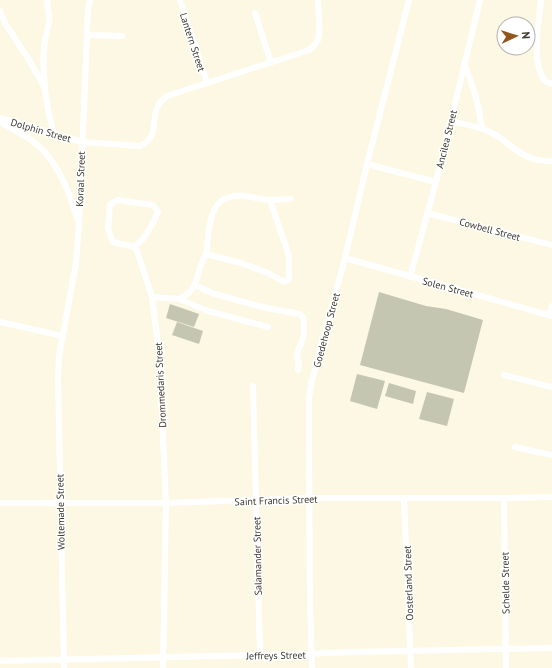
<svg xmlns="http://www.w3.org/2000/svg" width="552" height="668" font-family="'PT Sans',sans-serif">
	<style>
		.green { fill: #c4c6b1 }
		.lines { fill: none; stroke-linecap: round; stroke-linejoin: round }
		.minor { stroke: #fff; stroke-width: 6 }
		.labels { text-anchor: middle; stroke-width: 3; stroke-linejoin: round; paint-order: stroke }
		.street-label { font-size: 10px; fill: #39372f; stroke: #fff }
	</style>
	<rect width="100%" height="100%" fill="#fdf8e3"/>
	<g class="green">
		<path d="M379 292 426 306 446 309 483 320 464 393 360 365Z"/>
		<path d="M170 304 199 314 194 327 166 318Z"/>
		<path d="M177 322 203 331 199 344 172 335Z"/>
		<path d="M357 374 385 381 377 409 350 401Z"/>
		<path d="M389 383 416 391 413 404 385 396Z"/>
		<path d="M427 392 454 399 447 426 419 419Z"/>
	</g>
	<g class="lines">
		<g class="minor">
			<path d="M47 0C47 6 49 12 49 18 49 28 44 39 44 49 42 77 46 106 54 134"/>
			<path d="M180 0 207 83"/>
			<path d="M541 0C539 21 531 62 544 80 546 82 549 83 552 84"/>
			<path d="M0 11 5 23 29 60 44 87"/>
			<path d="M255 13 271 63"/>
			<path d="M87 35 122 36"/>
			<path d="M464 64C473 84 479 106 482 128"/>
			<path d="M0 118 82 142 140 146C159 137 151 123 157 108 159 103 163 99 167 96L309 50C313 47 316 44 318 40 321 31 318 10 318 0"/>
			<path d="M450 121C464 124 479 126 492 133 506 140 518 155 534 159 540 161 546 161 552 161"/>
			<path d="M0 122C10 128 20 133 30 139 55 156 69 190 77 218"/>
			<path d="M367 164 436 182"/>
			<path d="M427 213 552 245"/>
			<path d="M134 247 144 238 154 221 158 212 153 205 117 200 110 205 108 229 113 242 134 247 137 251 152 297 159 352 166 503 163 668"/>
			<path d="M206 254 241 263 268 273 284 282 289 279V256L270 200"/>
			<path d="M345 258 552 316"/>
			<path d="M410 277 436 182 480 0"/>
			<path d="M195 285 212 293 262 307 299 314 303 317C304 321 304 335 303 339 301 344 298 349 297 354 297 360 300 362 298 370"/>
			<path d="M152 297 179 299 208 311 268 327"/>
			<path d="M179 299C196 290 195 284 200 267 202 263 205 258 206 253 210 235 206 204 229 197 242 193 256 199 269 200 276 200 283 199 290 199"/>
			<path d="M549 315 552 306"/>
			<path d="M0 322 63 336"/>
			<path d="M504 375 552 387"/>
			<path d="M253 386 260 655"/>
			<path d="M515 447 552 455"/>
			<path d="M404 498 411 668"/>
			<path d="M504 498 506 668"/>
			<path d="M0 503H166L310 498H504L552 497"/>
			<path d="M0 661 305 654 354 652 552 648"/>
			<path d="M64 668 58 377 59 356 76 263 79 225 87 35 88 9 90 0"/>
			<path d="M312 668 310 602 309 433V400L311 384 345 258 367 164 409 0"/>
		</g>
	</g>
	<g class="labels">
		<g class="street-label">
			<text transform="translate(193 42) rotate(72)" y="4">Lantern Street</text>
			<text transform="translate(41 130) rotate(16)" y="4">Dolphin Street</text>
			<text transform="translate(446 139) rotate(-76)" y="4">Ancilea Street</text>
			<text transform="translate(80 179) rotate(-88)" y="4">Koraal Street</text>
			<text transform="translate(490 229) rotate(15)" y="4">Cowbell Street</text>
			<text transform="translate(448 287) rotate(15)" y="4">Solen Street</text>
			<text transform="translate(326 330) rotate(-75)" y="4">Goedehoop Street</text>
			<text transform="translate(160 385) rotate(-93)" y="4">Drommedaris Street</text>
			<text transform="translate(276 500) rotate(-2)" y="4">Saint Francis Street</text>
			<text transform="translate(60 512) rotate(-91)" y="4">Woltemade Street</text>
			<text transform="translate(257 556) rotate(-91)" y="4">Salamander Street</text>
			<text transform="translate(408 583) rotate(-92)" y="4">Oosterland Street</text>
			<text transform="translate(505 583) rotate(-91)" y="4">Schelde Street</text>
			<text transform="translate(276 655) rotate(-1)" y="4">Jeffreys Street</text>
		</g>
	</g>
	<g transform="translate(516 36) rotate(86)"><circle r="19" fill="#ffffff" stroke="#b0afac"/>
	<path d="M0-3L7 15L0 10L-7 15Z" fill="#935519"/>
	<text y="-6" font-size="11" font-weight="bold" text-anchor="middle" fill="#39372f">N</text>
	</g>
</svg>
